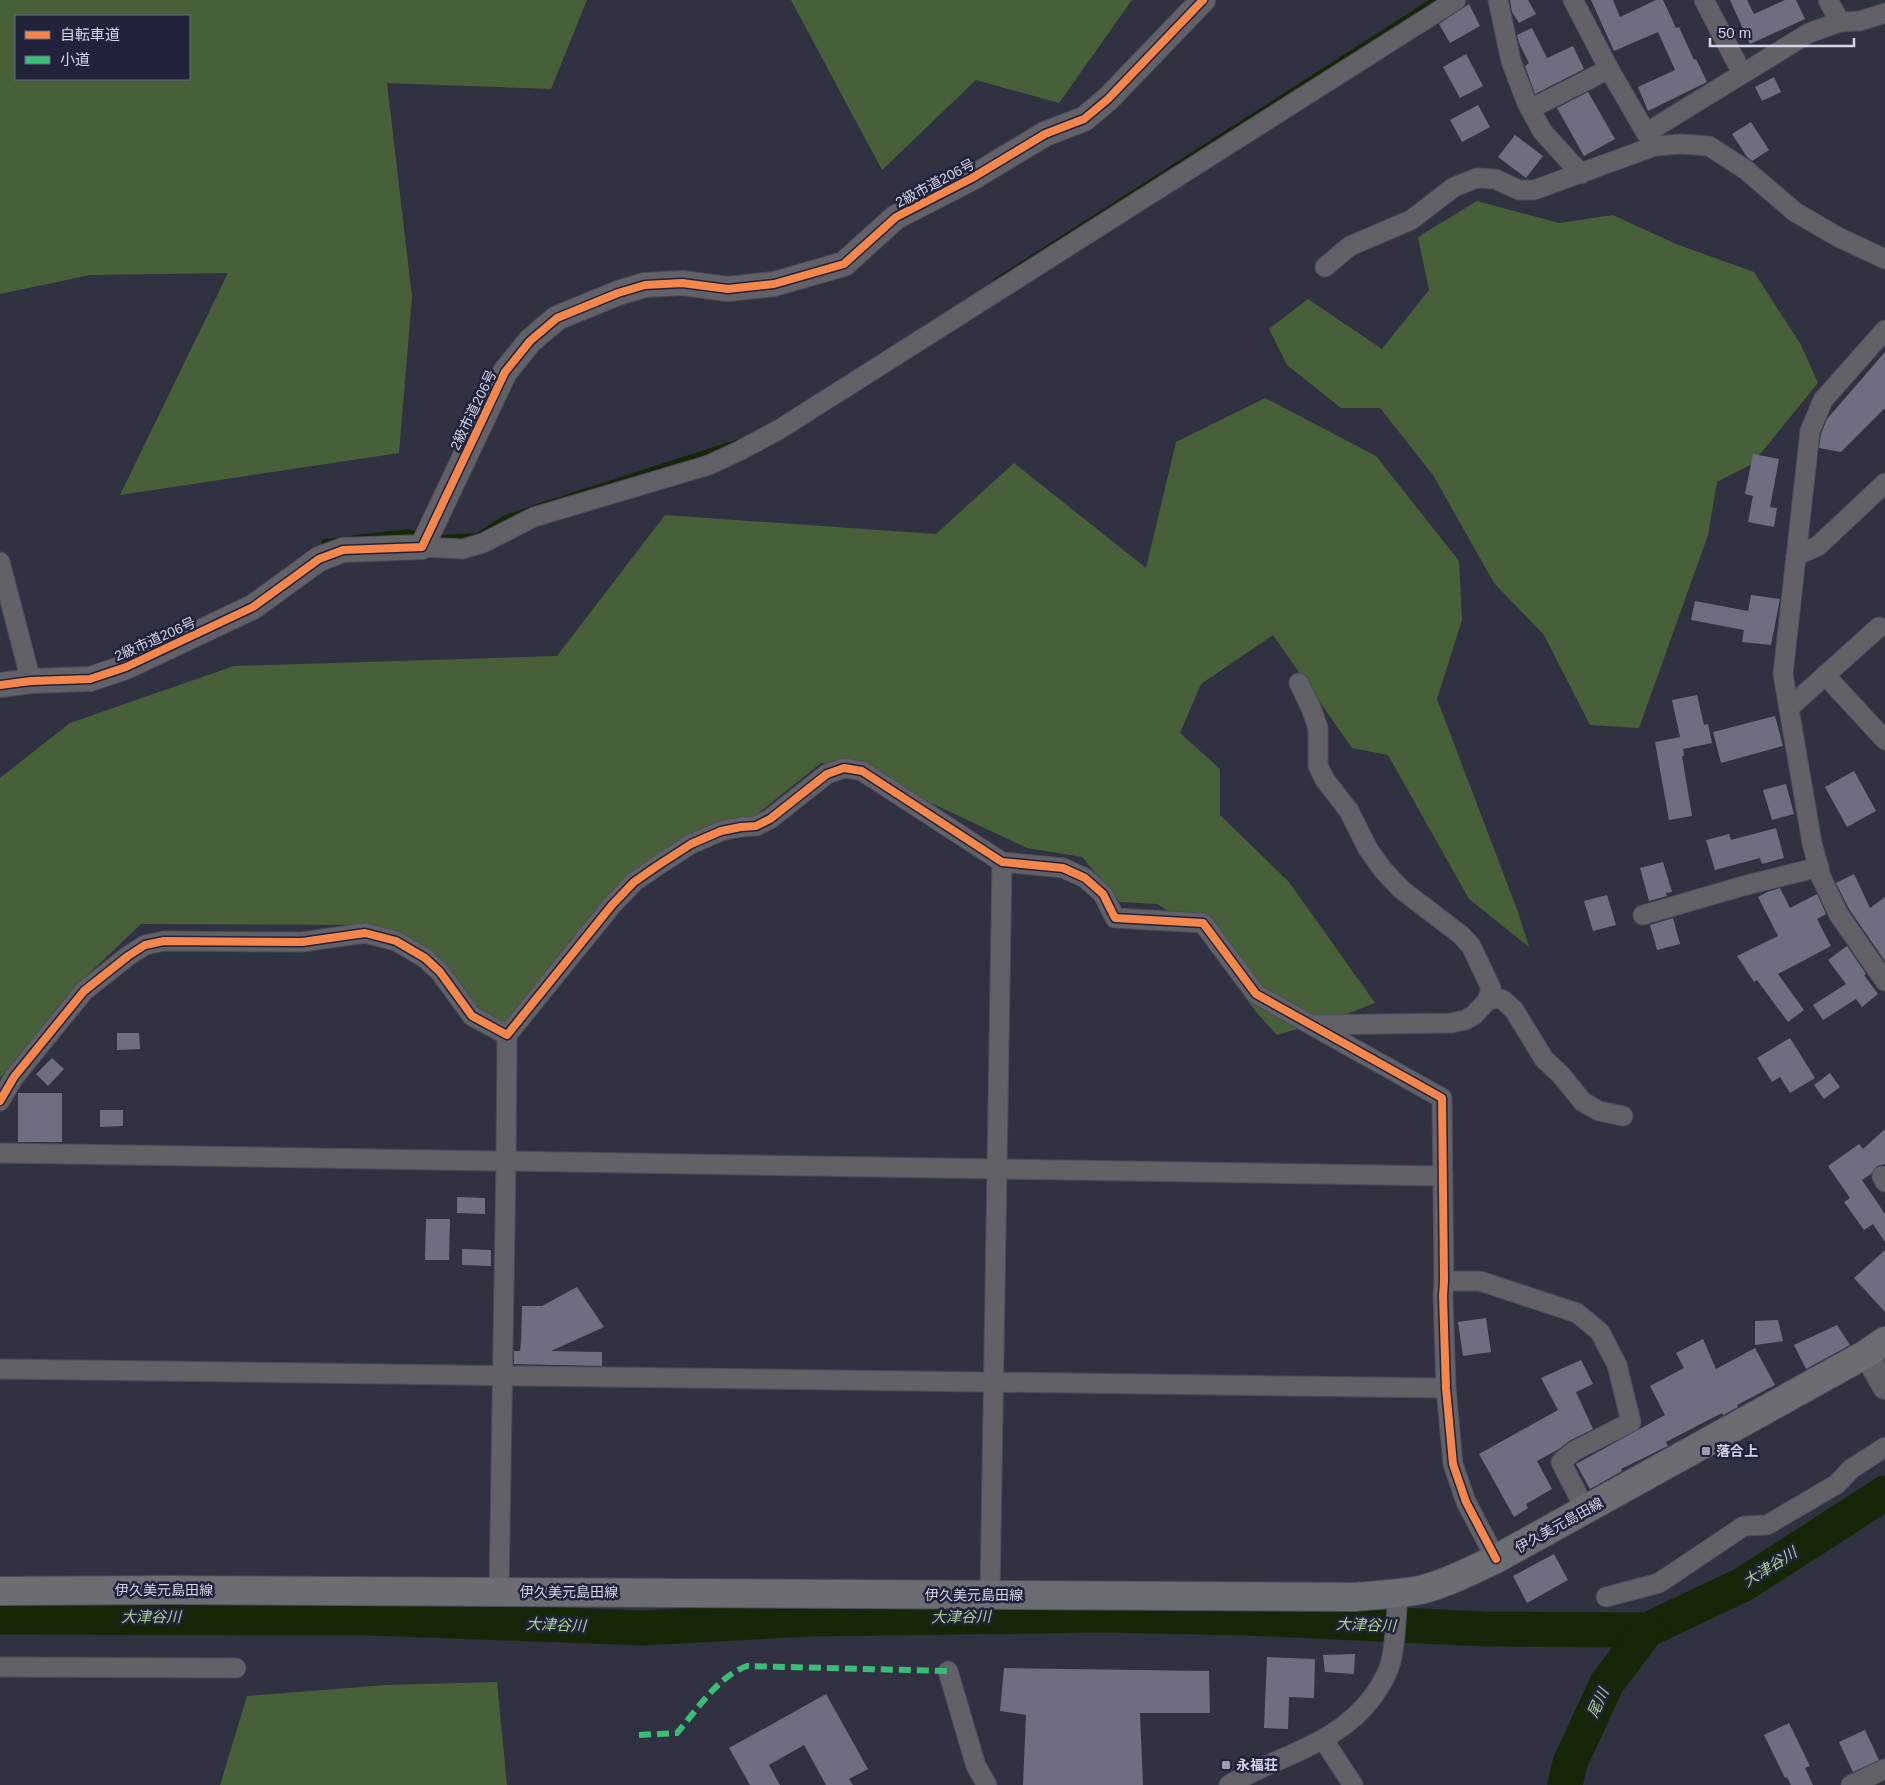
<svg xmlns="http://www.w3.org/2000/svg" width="1885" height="1785" font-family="Arial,'Noto Sans JP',sans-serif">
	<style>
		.forest { fill: #476039; fill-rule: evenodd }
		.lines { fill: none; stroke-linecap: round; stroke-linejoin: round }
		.stream { stroke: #162709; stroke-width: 5.5 }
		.river { stroke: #162709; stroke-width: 35 }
		.building { fill: #6d6e7f }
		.minor-casing { stroke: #4d4d5a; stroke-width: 21 }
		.tertiary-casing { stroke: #4d4d5a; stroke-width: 26 }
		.secondary-casing { stroke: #4d4d5a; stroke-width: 30 }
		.minor { stroke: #616167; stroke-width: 19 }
		.tertiary { stroke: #616167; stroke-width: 24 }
		.secondary { stroke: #6c6c73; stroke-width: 28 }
		.quiet { stroke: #3abd76; stroke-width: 6; stroke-dasharray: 12 6; stroke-linecap: butt }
		.cycleway-casing { stroke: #21223c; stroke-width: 11 }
		.cycleway { stroke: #f5874c; stroke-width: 8 }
		.poi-dot { fill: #9b9dad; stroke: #21223c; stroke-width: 2 }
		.labels { text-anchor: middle; stroke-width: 5; stroke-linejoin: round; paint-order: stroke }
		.street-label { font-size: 14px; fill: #d4d6e7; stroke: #21223c }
		.poi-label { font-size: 14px; font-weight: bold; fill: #d4d6e7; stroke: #21223c; text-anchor: start }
		.water-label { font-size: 15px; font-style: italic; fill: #a7d38b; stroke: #21223c }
	</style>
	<rect width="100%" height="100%" fill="#313241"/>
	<g class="forest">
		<path d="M0 0H587L551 89 387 83 412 297 399 453 120 495 228 273 90 275 0 294ZM16 16H189V79H16Z"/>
		<path d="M791 0H1132L1059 103 976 80 882 170Z"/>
		<path d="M1477 201 1559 223 1613 215 1676 244 1754 272 1801 345 1818 383 1752 464 1717 482 1708 535 1639 728 1590 725 1544 635 1494 583 1433 475 1380 408H1341L1287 365 1269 329 1308 299 1382 349 1429 290 1418 237Z"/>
		<path d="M1265 398 1376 456 1459 561 1462 620 1437 699 1518 912 1529 947 1469 899 1388 755 1352 748 1273 635 1201 684 1180 733 1220 769V815L1289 882 1375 1003 1339 1017 1277 1035 1257 1013 1193 927 1157 904 1120 902 1082 857 1027 848 850 765 821 763 751 819 612 892 509 1025 474 1006 430 953 409 937 358 925 141 924 77 985 0 1078V778L70 723 234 666 557 656 665 515 936 534 1014 463 1146 568 1176 442Z"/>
		<path d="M497 1682 507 1785H220L247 1696 386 1685Z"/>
	</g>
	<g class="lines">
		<g class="stream">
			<path d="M996 281 1434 0"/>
			<path d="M353 538 408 532 421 535"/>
			<path d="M435 538 477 536 503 519 539 506 738 442"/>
			<path d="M324 542 342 540"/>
		</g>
		<g class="river">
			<path d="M0 1617 370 1618 643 1628 810 1619 1103 1615 1246 1618 1485 1629 1647 1630 1744 1584 1885 1493"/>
			<path d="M1565 1785 1570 1763 1607 1683 1647 1630"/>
		</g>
	</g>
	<g class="building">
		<path d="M1510 0H1528L1536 14 1519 23 1512 12Z"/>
		<path d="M1591 0H1613L1620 17 1656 0H1663L1676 28 1679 27 1694 60 1696 59 1707 82 1648 111 1638 87 1675 70 1658 32 1614 51Z"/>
		<path d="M1730 0H1747L1754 14 1785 0H1796L1805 19 1750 44Z"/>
		<path d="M1469 4 1480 26 1450 43 1439 24Z"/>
		<path d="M1532 28 1547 58 1573 46 1584 69 1535 94 1525 66 1529 63 1519 43 1517 35Z"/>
		<path d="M1466 54 1483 86 1460 98 1443 67Z"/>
		<path d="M1774 77 1781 92 1762 101 1755 87Z"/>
		<path d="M1588 92 1615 139 1584 156 1557 108Z"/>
		<path d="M1478 105 1490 127 1462 142 1450 120Z"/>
		<path d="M1751 122 1769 150 1752 161 1747 157 1732 134Z"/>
		<path d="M1515 135 1543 156 1526 178 1498 157Z"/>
		<path d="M1885 352V408L1841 452 1819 448 1821 434 1827 419Z"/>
		<path d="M1753 454 1779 459 1770 507 1777 508 1774 527 1748 522 1753 496 1745 494Z"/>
		<path d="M1751 595 1780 599 1771 645 1742 642 1744 630 1691 620 1695 601 1748 611Z"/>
		<path d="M1697 695 1704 725 1708 724 1712 743 1683 749 1684 756H1682L1692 816 1669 820 1655 742 1680 737 1672 700Z"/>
		<path d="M1775 716 1783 746 1721 763 1713 732Z"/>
		<path d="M1854 771 1876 811 1847 827 1825 787Z"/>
		<path d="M1786 784 1794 814 1772 820 1763 790Z"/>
		<path d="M1776 828 1784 858 1762 864 1760 858 1715 870 1706 840 1729 834 1731 840Z"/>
		<path d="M1663 862 1672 892 1666 893 1667 896 1649 901 1640 868Z"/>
		<path d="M1854 874 1870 908 1885 897V961L1849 909 1836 883Z"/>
		<path d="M1780 888 1790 908 1817 894 1826 914 1817 919 1831 946 1778 974 1804 1010 1788 1022 1757 980 1754 982 1737 956 1778 936 1758 897 1767 892Z"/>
		<path d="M1607 895 1616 925 1593 931 1584 901Z"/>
		<path d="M1673 918 1680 944 1657 950 1650 925Z"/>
		<path d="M1847 946 1866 974 1864 975 1878 994 1862 1007 1856 999 1823 1020 1813 1005 1846 984 1828 960Z"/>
		<path d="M117 1033H139L140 1049 117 1050Z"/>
		<path d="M1790 1038 1815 1078 1790 1093 1780 1077 1772 1082 1757 1058Z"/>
		<path d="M52 1058 64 1069 48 1086 36 1074Z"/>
		<path d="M1830 1073 1840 1087 1824 1099 1814 1085Z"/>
		<rect x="18" y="1093" width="44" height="49"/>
		<path d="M100 1110H123V1126L100 1127Z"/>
		<path d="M1885 1129V1164L1877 1166 1871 1174 1862 1180 1885 1214V1242L1873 1224 1864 1230 1844 1202 1850 1198 1828 1166 1859 1144 1863 1149Z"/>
		<path d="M457 1197 485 1198V1214L457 1213Z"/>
		<path d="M426 1219H450L449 1260H425Z"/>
		<path d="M462 1249 491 1250V1266L462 1265Z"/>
		<path d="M1885 1250V1312L1854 1278Z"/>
		<path d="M577 1287 604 1327 551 1351 602 1352V1366L514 1364V1351H520L521 1342 522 1306H542Z"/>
		<path d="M1486 1318 1491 1352 1463 1356 1458 1322Z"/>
		<path d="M1778 1320 1783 1341 1755 1345V1321Z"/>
		<path d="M1837 1325 1850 1345 1806 1369 1794 1345Z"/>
		<path d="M1703 1339 1716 1369 1755 1348 1775 1385 1737 1405 1738 1407 1723 1415 1722 1413 1666 1442 1668 1446 1621 1469 1622 1471 1590 1489 1576 1464 1665 1415 1650 1386 1684 1368 1676 1353Z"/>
		<path d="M1581 1360 1593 1384 1576 1392 1593 1429 1569 1441 1559 1449 1537 1461 1552 1489 1526 1504 1528 1508 1514 1517 1479 1454 1558 1410 1541 1378Z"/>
		<path d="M1554 1554 1568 1580 1527 1603 1513 1576Z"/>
		<path d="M1355 1654 1354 1674 1325 1672 1323 1655Z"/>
		<path d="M1267 1657 1315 1659 1314 1698 1289 1697 1288 1729 1264 1728Z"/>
		<path d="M1004 1668 1209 1671 1210 1713H1140L1143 1785H1023L1026 1715 1000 1711Z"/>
		<path d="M826 1694 868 1769 849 1779 853 1785H826L804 1745 769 1765 780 1785H750L729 1748Z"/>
		<path d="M1789 1723 1810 1766 1805 1768 1813 1785H1791L1787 1777 1785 1778 1764 1735Z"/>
		<path d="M1865 1730 1879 1760 1853 1772 1839 1742Z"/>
	</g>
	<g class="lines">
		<defs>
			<g id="minor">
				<path d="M1498 0 1511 61 1526 101 1542 131 1581 174"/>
				<path d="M1573 0 1609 69 1646 133 1809 33 1840 22 1860 21 1885 13"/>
				<path d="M1704 0 1742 73"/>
				<path d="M1828 0 1840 22"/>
				<path d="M1530 109 1609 69"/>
				<path d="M1325 267 1350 246 1411 220 1454 187 1477 178 1495 179 1519 190H1534L1655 146 1681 144 1709 146 1746 170 1795 212 1838 237 1885 259"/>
				<path d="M1885 330 1823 400 1810 431 1783 674 1812 843 1821 877 1839 915 1885 981"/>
				<path d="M422 547 463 549 483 543 534 517 709 465 741 450 780 429 1456 0"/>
				<path d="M1796 556 1818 546 1885 483"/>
				<path d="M0 562 31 681"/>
				<path d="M1825 675 1885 740"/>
				<path d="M1299 683 1311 708 1318 728V766L1325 780 1349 811 1368 849 1383 870 1402 890 1461 935 1471 946 1491 988 1487 1001"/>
				<path d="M1789 708 1879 627"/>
				<path d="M1643 915 1743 886 1819 867"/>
				<path d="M1312 1025 1451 1023 1465 1020 1474 1015 1487 1001 1496 998 1503 1000 1514 1010 1544 1059 1561 1075 1583 1102 1599 1111 1623 1116"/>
				<path d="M0 1101 14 1077 84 991 128 956 145 945 164 941 302 942 365 933 396 941 425 958 440 972 472 1016 507 1035 612 905 634 882 657 866 691 844 721 831 741 827 756 826 770 819 827 774 844 768 862 771 1002 862 1063 868 1085 878 1103 894 1115 918 1203 923 1256 994 1442 1098 1444 1281 1443 1296 1446 1388 1453 1464 1466 1502 1496 1559"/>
				<path d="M0 1153 1443 1176"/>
				<path d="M1882 1176 1885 1182"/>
				<path d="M1444 1281H1480L1577 1313 1600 1332 1617 1365 1631 1422 1574 1451 1561 1462 1586 1511"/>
				<path d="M0 1369 1446 1388"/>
				<path d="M499 1592 506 1161 507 1035"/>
				<path d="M990 1595 1002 862"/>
				<path d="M1606 1597 1659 1583 1744 1526 1767 1525 1837 1484 1851 1469 1885 1447"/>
				<path d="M0 1667 236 1668"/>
				<path d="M948 1671 976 1766 987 1785"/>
				<path d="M1323 1739 1353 1785"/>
				<path d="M1229 1785C1278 1755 1339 1745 1374 1695 1381 1685 1388 1674 1391 1661 1396 1640 1396 1615 1398 1593"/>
				<path d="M1851 1785 1885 1769"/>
			</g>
			<g id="tertiary">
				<path d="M0 685 31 681 90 679 126 667 253 607 319 559 343 550 422 547 505 372 530 341 557 318 618 293 645 285 682 283 728 289 774 284 844 264 896 217 972 178 1045 134 1084 119 1108 99 1203 0"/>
				<path d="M1866 1354 1885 1387"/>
			</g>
			<path id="secondary" d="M0 1591 170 1590 1354 1597C1376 1595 1399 1594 1420 1590 1446 1584 1472 1570 1496 1559L1866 1354 1885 1341"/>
		</defs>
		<use href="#minor" class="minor-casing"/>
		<use href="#tertiary" class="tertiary-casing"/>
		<use href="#secondary" class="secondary-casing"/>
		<use href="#minor" class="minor"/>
		<use href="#tertiary" class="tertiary"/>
		<use href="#secondary" class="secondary"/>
		<path class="quiet" d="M639 1735 677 1733C697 1710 717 1677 747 1666L948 1671"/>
		<defs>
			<g id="cycleway">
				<path d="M0 685 31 681 90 679 126 667 253 607 319 559 343 550 422 547 505 372 530 341 557 318 618 293 645 285 682 283 728 289 774 284 844 264 896 217 972 178 1045 134 1084 119 1108 99 1203 0"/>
				<path d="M0 1101 14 1077 84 991 128 956 145 945 164 941 302 942 365 933 396 941 425 958 440 972 472 1016 507 1035 612 905 634 882 657 866 691 844 721 831 741 827 756 826 770 819 827 774 844 768 862 771 1002 862 1063 868 1085 878 1103 894 1115 918 1203 923 1256 994 1442 1098 1444 1281 1443 1296 1446 1388 1453 1464 1466 1502 1496 1559"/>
			</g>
		</defs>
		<use href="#cycleway" class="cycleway-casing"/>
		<use href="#cycleway" class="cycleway"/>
	</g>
	<g class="poi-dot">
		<rect x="1701" y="1446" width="10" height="10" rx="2.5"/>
		<rect x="1221" y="1760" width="10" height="10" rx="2.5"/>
	</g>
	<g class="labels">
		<g class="street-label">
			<text transform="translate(935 183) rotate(-28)" y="5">2級市道206号</text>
			<text transform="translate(473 410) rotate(-64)" y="5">2級市道206号</text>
			<text transform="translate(155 639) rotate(-24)" y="5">2級市道206号</text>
			<text transform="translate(1559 1525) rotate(-29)" y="5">伊久美元島田線</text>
			<text x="164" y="1595">伊久美元島田線</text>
			<text x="569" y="1597">伊久美元島田線</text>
			<text x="974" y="1600">伊久美元島田線</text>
		</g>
		<g class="poi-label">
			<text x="1716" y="1456">落合上</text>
			<text x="1236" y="1770">永福荘</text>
		</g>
		<g class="water-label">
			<text transform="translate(1770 1567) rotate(-32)" y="5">大津谷川</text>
			<text x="151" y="1622">大津谷川</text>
			<text transform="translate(961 1617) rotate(-1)" y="5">大津谷川</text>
			<text transform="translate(556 1625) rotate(2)" y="5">大津谷川</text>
			<text transform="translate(1366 1625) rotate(2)" y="5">大津谷川</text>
			<text transform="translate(1598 1703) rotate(-65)" y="5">尾川</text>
		</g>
	</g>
	<rect x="15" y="15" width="175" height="65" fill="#21223c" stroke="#696a80"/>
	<rect x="25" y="31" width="25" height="8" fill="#f5874c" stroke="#696a80"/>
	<text x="60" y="40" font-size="15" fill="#d4d6e7">自転車道</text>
	<rect x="25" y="56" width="25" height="8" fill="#3abd76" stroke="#696a80"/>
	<text x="60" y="65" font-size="15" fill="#d4d6e7">小道</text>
	<path d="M1710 38v8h144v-8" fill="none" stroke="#d4d6e7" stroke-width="2.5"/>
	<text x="1718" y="38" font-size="15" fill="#d4d6e7" stroke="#21223c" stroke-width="4" paint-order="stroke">50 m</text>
</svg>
